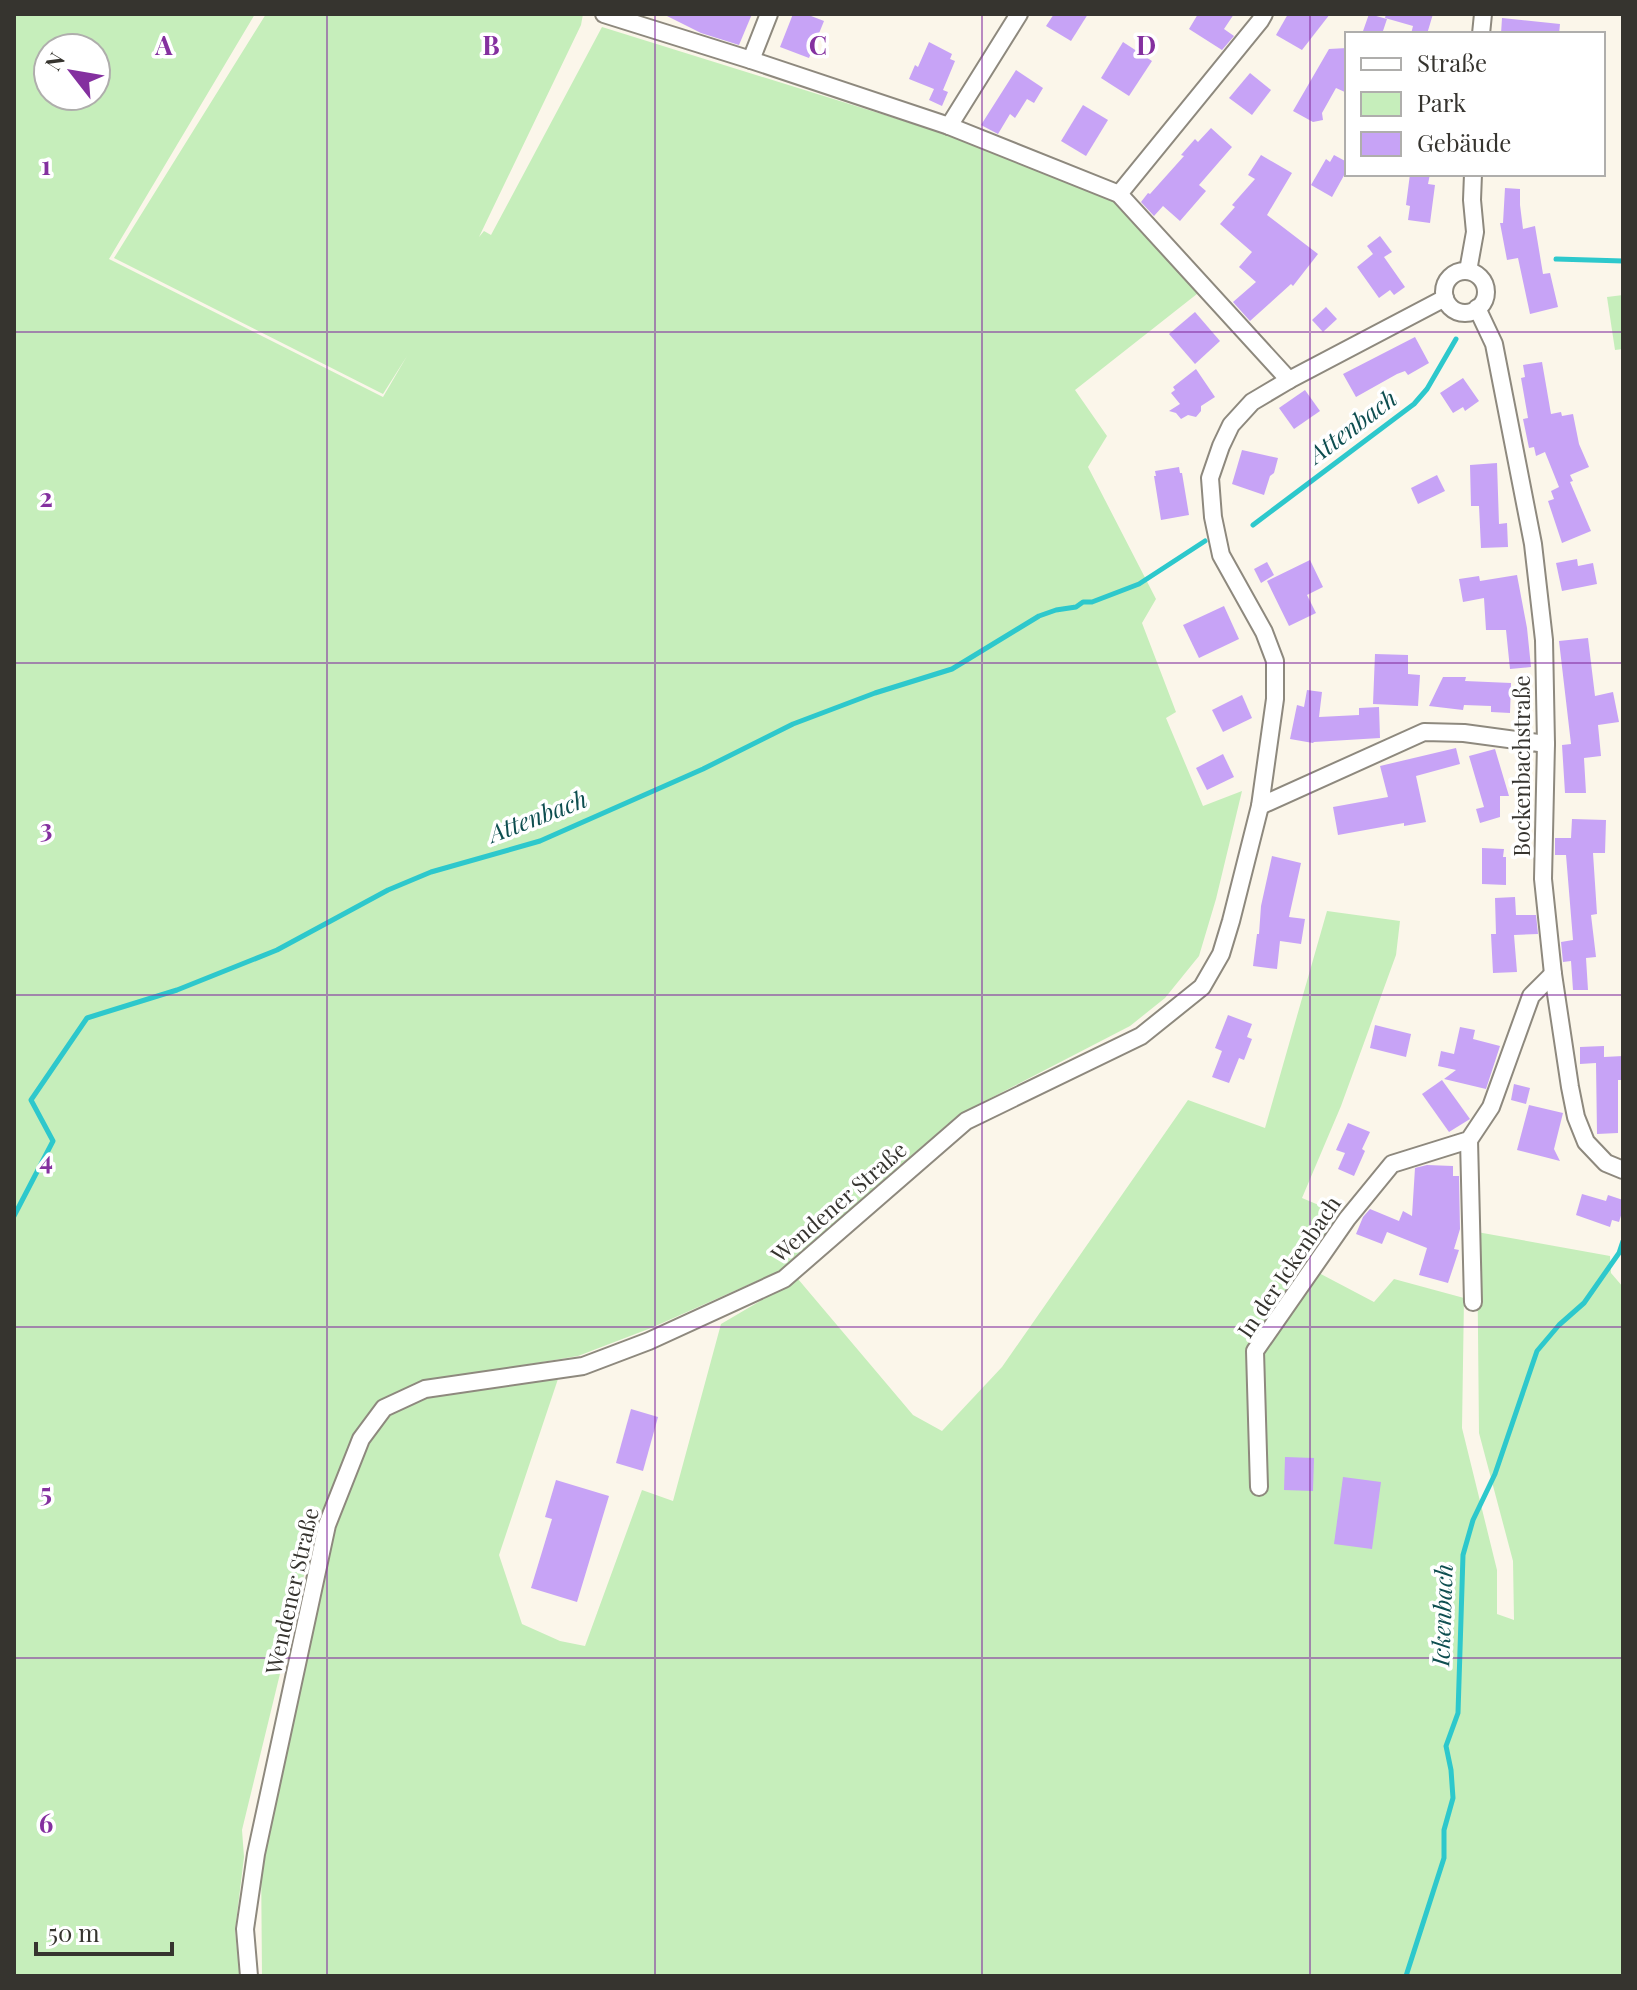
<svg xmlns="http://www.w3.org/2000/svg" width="1637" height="1990" font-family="'Playfair Display',serif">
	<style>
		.green { fill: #c6eebb; fill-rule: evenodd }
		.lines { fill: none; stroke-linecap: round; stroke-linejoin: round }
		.stream { stroke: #2dc8cc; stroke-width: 5 }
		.building { fill: #c7a3f6 }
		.minor-casing { stroke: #8e897e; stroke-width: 20 }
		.minor { stroke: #fff; stroke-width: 16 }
		.grid { fill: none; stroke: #84309f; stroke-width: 2; stroke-opacity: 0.55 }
		.labels { text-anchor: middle; stroke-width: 7; stroke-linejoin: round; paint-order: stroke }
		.street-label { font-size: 22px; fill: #36342f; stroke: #fff }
		.water-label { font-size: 24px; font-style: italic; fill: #0e4e50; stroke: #fff }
		.grid-label { font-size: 26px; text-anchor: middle; font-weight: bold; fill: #84309f; stroke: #fff; stroke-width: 7; stroke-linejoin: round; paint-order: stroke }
	</style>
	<rect width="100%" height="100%" fill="#fbf6ea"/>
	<g class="green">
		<path d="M14 14H255L109 259 383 397 407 356 383 394 114 258 266 14H583L581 25 479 237 484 231 491 235 602 27 949 135 1123 203 1202 290 1075 390 1107 436 1088 467 1156 599 1142 623 1176 712 1166 718 1203 806 1242 791 1216 899 1199 956 1165 998 1130 1026 958 1115 779 1271 651 1328 578 1356 416 1383 419 1398 559 1376 499 1555 522 1624 560 1641 585 1646 642 1490 673 1501 721 1324 798 1279 913 1415 942 1431 1002 1367 1188 1100 1265 1128 1327 911 1400 921 1396 955 1341 1106 1302 1198 1340 1214 1317 1272 1374 1302 1394 1279 1464 1298 1462 1428 1497 1570V1614L1514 1620 1513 1561 1479 1433 1477 1232 1610 1256 1611 1273 1623 1287V1976H262L261 1857 330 1522 314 1534 242 1830 244 1857 235 1931 240 1976H14ZM48 48H96V96H48Z"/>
		<path d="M1623 295V349L1615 350 1607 297Z"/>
	</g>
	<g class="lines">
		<g class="stream">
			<path d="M1556 259 1623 261"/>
			<path d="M1253 525 1414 404 1427 389 1456 339"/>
			<path d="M14 1216 53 1141 31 1100 87 1018 177 990 277 950 388 890 431 872 540 841 703 769 793 724 875 693 952 669 1039 616 1056 610 1076 607 1083 602H1092L1139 584 1205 541"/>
			<path d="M1406 1976 1444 1858V1830L1453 1798 1451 1770 1446 1746 1458 1713 1463 1555 1473 1520 1495 1474 1537 1351 1559 1325 1584 1303 1619 1253 1623 1241"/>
		</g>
	</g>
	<g class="building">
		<path d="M663 14H752L739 45 701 33Z"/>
		<path d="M793 14H806L824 21 809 58 780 47Z"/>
		<path d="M1054 14H1088L1071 41 1046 26Z"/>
		<path d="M1198 14H1234L1224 29 1234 36 1222 50 1189 29Z"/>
		<path d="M1288 14H1330L1302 50 1276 35Z"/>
		<path d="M1369 14 1387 19 1382 34H1362Z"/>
		<path d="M1386 14H1433L1427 34H1411L1413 26 1385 18Z"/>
		<path d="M1502 18 1560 24 1559 34H1501Z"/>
		<path d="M929 42 952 54 950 59 955 61 943 90 948 92 942 106 929 100 934 89 909 79 915 65 918 67Z"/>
		<path d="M1123 42 1152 61 1129 96 1101 78Z"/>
		<path d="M1347 48V93L1336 88 1322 113 1323 120 1313 122 1293 111 1329 49Z"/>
		<path d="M1016 70 1043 88 1034 103 1027 99 1015 118 1010 114 998 134 981 125Z"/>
		<path d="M1250 73 1271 90 1252 115 1229 98Z"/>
		<path d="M1083 105 1108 120 1086 156 1061 141Z"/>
		<path d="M1211 128 1232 147 1199 185 1206 191 1180 221 1163 206 1154 216 1141 202 1148 193 1150 194 1184 156 1181 155 1195 139 1198 142Z"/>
		<path d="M1261 155 1292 173 1267 215 1318 254 1293 286 1291 284 1250 321 1233 302 1256 282 1239 267 1252 252 1220 224 1235 207 1232 205 1255 179 1248 175Z"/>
		<path d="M1334 155 1347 162V170L1332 197 1311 185 1326 159 1330 162Z"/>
		<path d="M1410 174H1430L1428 184 1435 185 1430 223 1408 220 1410 206 1406 205Z"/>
		<path d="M1505 188 1520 189V205L1523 229 1535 226 1543 274 1550 273 1558 307 1530 314 1518 258 1507 260 1500 223H1503Z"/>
		<path d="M1380 236 1392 252 1384 257 1405 287 1394 295 1390 290 1379 298 1357 267 1373 254 1367 246Z"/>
		<path d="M1326 307 1337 319 1323 332 1312 320Z"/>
		<path d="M1195 312 1220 341 1195 364 1169 334Z"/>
		<path d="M1415 337 1429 363 1408 375 1405 371 1397 374 1356 397 1343 374Z"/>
		<path d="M1542 362 1551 414 1561 412 1562 416 1573 414 1579 444 1589 467 1570 475 1573 481 1570 482 1591 531 1562 543 1548 501 1554 499 1551 491 1559 487 1545 452 1536 456 1534 447 1529 448 1523 419 1528 418 1521 378 1525 377 1523 365Z"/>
		<path d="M1196 369 1215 397 1201 406V411L1196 417 1188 415 1181 419 1176 413 1169 411 1180 404 1171 393 1175 390 1173 387Z"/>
		<path d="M1463 378 1479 401 1465 411 1463 407 1453 413 1440 393Z"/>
		<path d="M1305 390 1320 411 1294 429 1279 408Z"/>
		<path d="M1242 450 1278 458 1274 473 1270 476 1264 495 1232 484Z"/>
		<path d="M1497 463 1499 524 1507 523 1508 547 1481 548 1479 506H1471L1470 465Z"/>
		<path d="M1179 467 1180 473H1182L1189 515 1161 520 1154 476H1156L1155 471Z"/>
		<path d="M1437 475 1445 491 1418 504 1411 488Z"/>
		<path d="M1577 559 1578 566 1593 563 1597 584 1562 591 1556 563Z"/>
		<path d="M1310 560 1323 587 1307 595 1316 613 1289 626 1267 581Z"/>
		<path d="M1267 562 1274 575 1261 583 1254 569Z"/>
		<path d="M1517 575 1527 628 1531 667 1510 669 1506 630H1486L1484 598 1463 602 1459 579 1479 576 1480 581Z"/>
		<path d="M1224 606 1239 639 1199 658 1183 625Z"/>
		<path d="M1588 638 1595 696 1613 692 1619 722 1598 725 1601 756 1584 758 1586 793H1565L1562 745 1571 744 1559 641Z"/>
		<path d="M1375 654 1408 655V674L1420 675 1418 706 1373 704Z"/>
		<path d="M1443 677H1466L1465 681 1511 683 1510 713 1491 712V706L1464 705 1463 710 1429 706Z"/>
		<path d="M1307 690 1322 692 1319 717 1359 715V708L1379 707 1380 738 1314 742 1313 743 1290 739 1297 705 1304 707Z"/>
		<path d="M1242 695 1252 718 1223 732 1212 710Z"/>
		<path d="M1456 748 1460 764 1416 776 1426 822 1404 826V823L1338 835 1333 807 1388 797 1380 766Z"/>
		<path d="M1495 749 1509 796H1500V817L1480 823 1476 809 1484 807 1469 756Z"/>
		<path d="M1223 754 1234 777 1207 790 1196 768Z"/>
		<path d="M1572 819 1606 820 1605 853H1593L1597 914 1591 915 1596 957 1586 958 1588 990H1573L1571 961 1563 962 1561 942 1573 940 1566 855H1555V838H1571Z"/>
		<path d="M1482 848 1504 849 1503 857H1506V885L1482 884Z"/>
		<path d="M1272 856 1301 863 1289 917 1305 919 1301 944 1280 941 1277 969 1253 966 1257 934H1259L1261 906Z"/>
		<path d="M1515 897 1516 915H1536L1538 934 1514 935 1517 972 1493 973 1491 934H1496L1495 898Z"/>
		<path d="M1228 1015 1252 1024 1247 1037 1252 1039 1244 1060 1239 1058 1229 1083 1212 1077 1222 1051 1215 1048Z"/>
		<path d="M1375 1025 1411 1034 1406 1057 1370 1048Z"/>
		<path d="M1460 1027 1475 1030 1473 1039 1500 1046 1486 1089 1444 1079 1456 1070 1438 1066 1441 1051 1454 1054Z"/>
		<path d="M1604 1046V1057L1623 1056V1080H1618V1133L1597 1134 1596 1063 1580 1064V1047Z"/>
		<path d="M1442 1080 1470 1119 1449 1132 1422 1094Z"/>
		<path d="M1514 1084 1530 1088 1526 1104 1511 1100Z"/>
		<path d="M1529 1105 1563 1113 1554 1149 1560 1161 1517 1150Z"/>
		<path d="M1348 1123 1370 1132 1362 1149 1365 1151 1354 1176 1338 1169 1345 1153 1336 1150Z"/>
		<path d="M1427 1165 1453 1166V1176H1459L1460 1229 1454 1249 1459 1250 1448 1283 1419 1275 1427 1248 1387 1232 1382 1244 1356 1234 1363 1217 1370 1209 1399 1221 1403 1211 1412 1216 1415 1168Z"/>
		<path d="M1582 1194 1606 1201 1608 1195 1623 1200V1209L1619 1222 1612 1220 1610 1227 1576 1215Z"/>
		<path d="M631 1409 658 1417 643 1471 616 1463Z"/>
		<path d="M1285 1457 1314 1458 1313 1491 1284 1490Z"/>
		<path d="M1343 1477 1381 1482 1372 1549 1334 1544Z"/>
		<path d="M556 1480 609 1496 577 1602 531 1588 552 1519 545 1517Z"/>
	</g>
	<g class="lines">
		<defs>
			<g id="minor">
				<path d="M604 14 751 60 949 126 1119 194 1289 380"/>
				<path d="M1481 34 1483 14"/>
				<path d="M751 60 769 14"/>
				<path d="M949 126 1019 14"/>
				<path d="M1119 194 1260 21 1264 14"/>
				<path d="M1468 271 1475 232 1472 200 1473 174"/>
				<circle cx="1465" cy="292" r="21"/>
				<path d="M1477 308 1494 344 1533 544 1544 640 1546 744 1543 879 1553 974 1570 1087 1576 1117 1586 1142 1606 1163 1623 1170"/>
				<path d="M1260 806 1424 732 1464 733 1546 744"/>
				<path d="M1469 1140 1473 1302"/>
				<path d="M1259 1487 1255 1351 1347 1219 1392 1164 1469 1140 1491 1107 1531 996 1553 974"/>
				<path d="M249 1976 245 1929 256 1854 327 1525 361 1439 384 1408 425 1389 583 1366 649 1341 784 1279 966 1121 1141 1036 1202 987 1221 954 1231 921 1260 806 1275 699V661L1264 632 1221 555 1213 517 1210 478 1221 446 1231 425 1252 402 1289 380 1445 298"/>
			</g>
		</defs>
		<use href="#minor" class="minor-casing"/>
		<use href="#minor" class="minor"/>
	</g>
	<path class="grid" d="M327 14V1976M655 14V1976M982 14V1976M1310 14V1976M14 332H1623M14 663H1623M14 995H1623M14 1327H1623M14 1658H1623"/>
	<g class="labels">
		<g class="street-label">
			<text transform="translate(1522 766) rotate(-90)" y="8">Bockenbachstraße</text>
			<text transform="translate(839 1202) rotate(-41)" y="8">Wendener Straße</text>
			<text transform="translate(1289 1267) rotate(-56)" y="8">In der Ickenbach</text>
			<text transform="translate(292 1591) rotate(-77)" y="8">Wendener Straße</text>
		</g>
		<g class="water-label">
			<text transform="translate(1353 427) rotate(-37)" y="8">Attenbach</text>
			<text transform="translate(538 817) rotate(-21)" y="8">Attenbach</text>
			<text transform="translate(1443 1615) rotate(-88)" y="8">Ickenbach</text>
		</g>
	</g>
	<g class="grid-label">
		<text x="164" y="55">A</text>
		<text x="491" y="55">B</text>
		<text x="818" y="55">C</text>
		<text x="1146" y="55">D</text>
		<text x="46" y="175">1</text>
		<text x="46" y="507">2</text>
		<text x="46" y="838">3</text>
		<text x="46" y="1170">4</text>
		<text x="46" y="1502">5</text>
		<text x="46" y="1833">6</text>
	</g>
	<rect width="1637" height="1990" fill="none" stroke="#36342f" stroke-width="32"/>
	<rect x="1345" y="32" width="260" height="144" fill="#ffffff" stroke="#afaeac" stroke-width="2"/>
	<rect x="1361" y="58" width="40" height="12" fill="#ffffff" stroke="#afaeac" stroke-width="2"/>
	<text x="1417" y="72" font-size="24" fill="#36342f">Straße</text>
	<rect x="1361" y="92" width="40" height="24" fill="#c6eebb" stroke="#afaeac" stroke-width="2"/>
	<text x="1417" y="112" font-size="24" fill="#36342f">Park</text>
	<rect x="1361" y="132" width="40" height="24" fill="#c7a3f6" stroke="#afaeac" stroke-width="2"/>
	<text x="1417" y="152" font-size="24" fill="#36342f">Gebäude</text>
	<g transform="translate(72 72) rotate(301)"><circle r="38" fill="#ffffff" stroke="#afaeac" stroke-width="2"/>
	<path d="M0-6L14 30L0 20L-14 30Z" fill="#84309f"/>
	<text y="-12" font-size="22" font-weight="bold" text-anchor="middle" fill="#36342f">N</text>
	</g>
	<path d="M36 1942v12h136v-12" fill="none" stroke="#36342f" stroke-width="4"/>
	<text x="48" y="1942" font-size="24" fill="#36342f" stroke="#ffffff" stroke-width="6" paint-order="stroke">50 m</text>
</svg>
